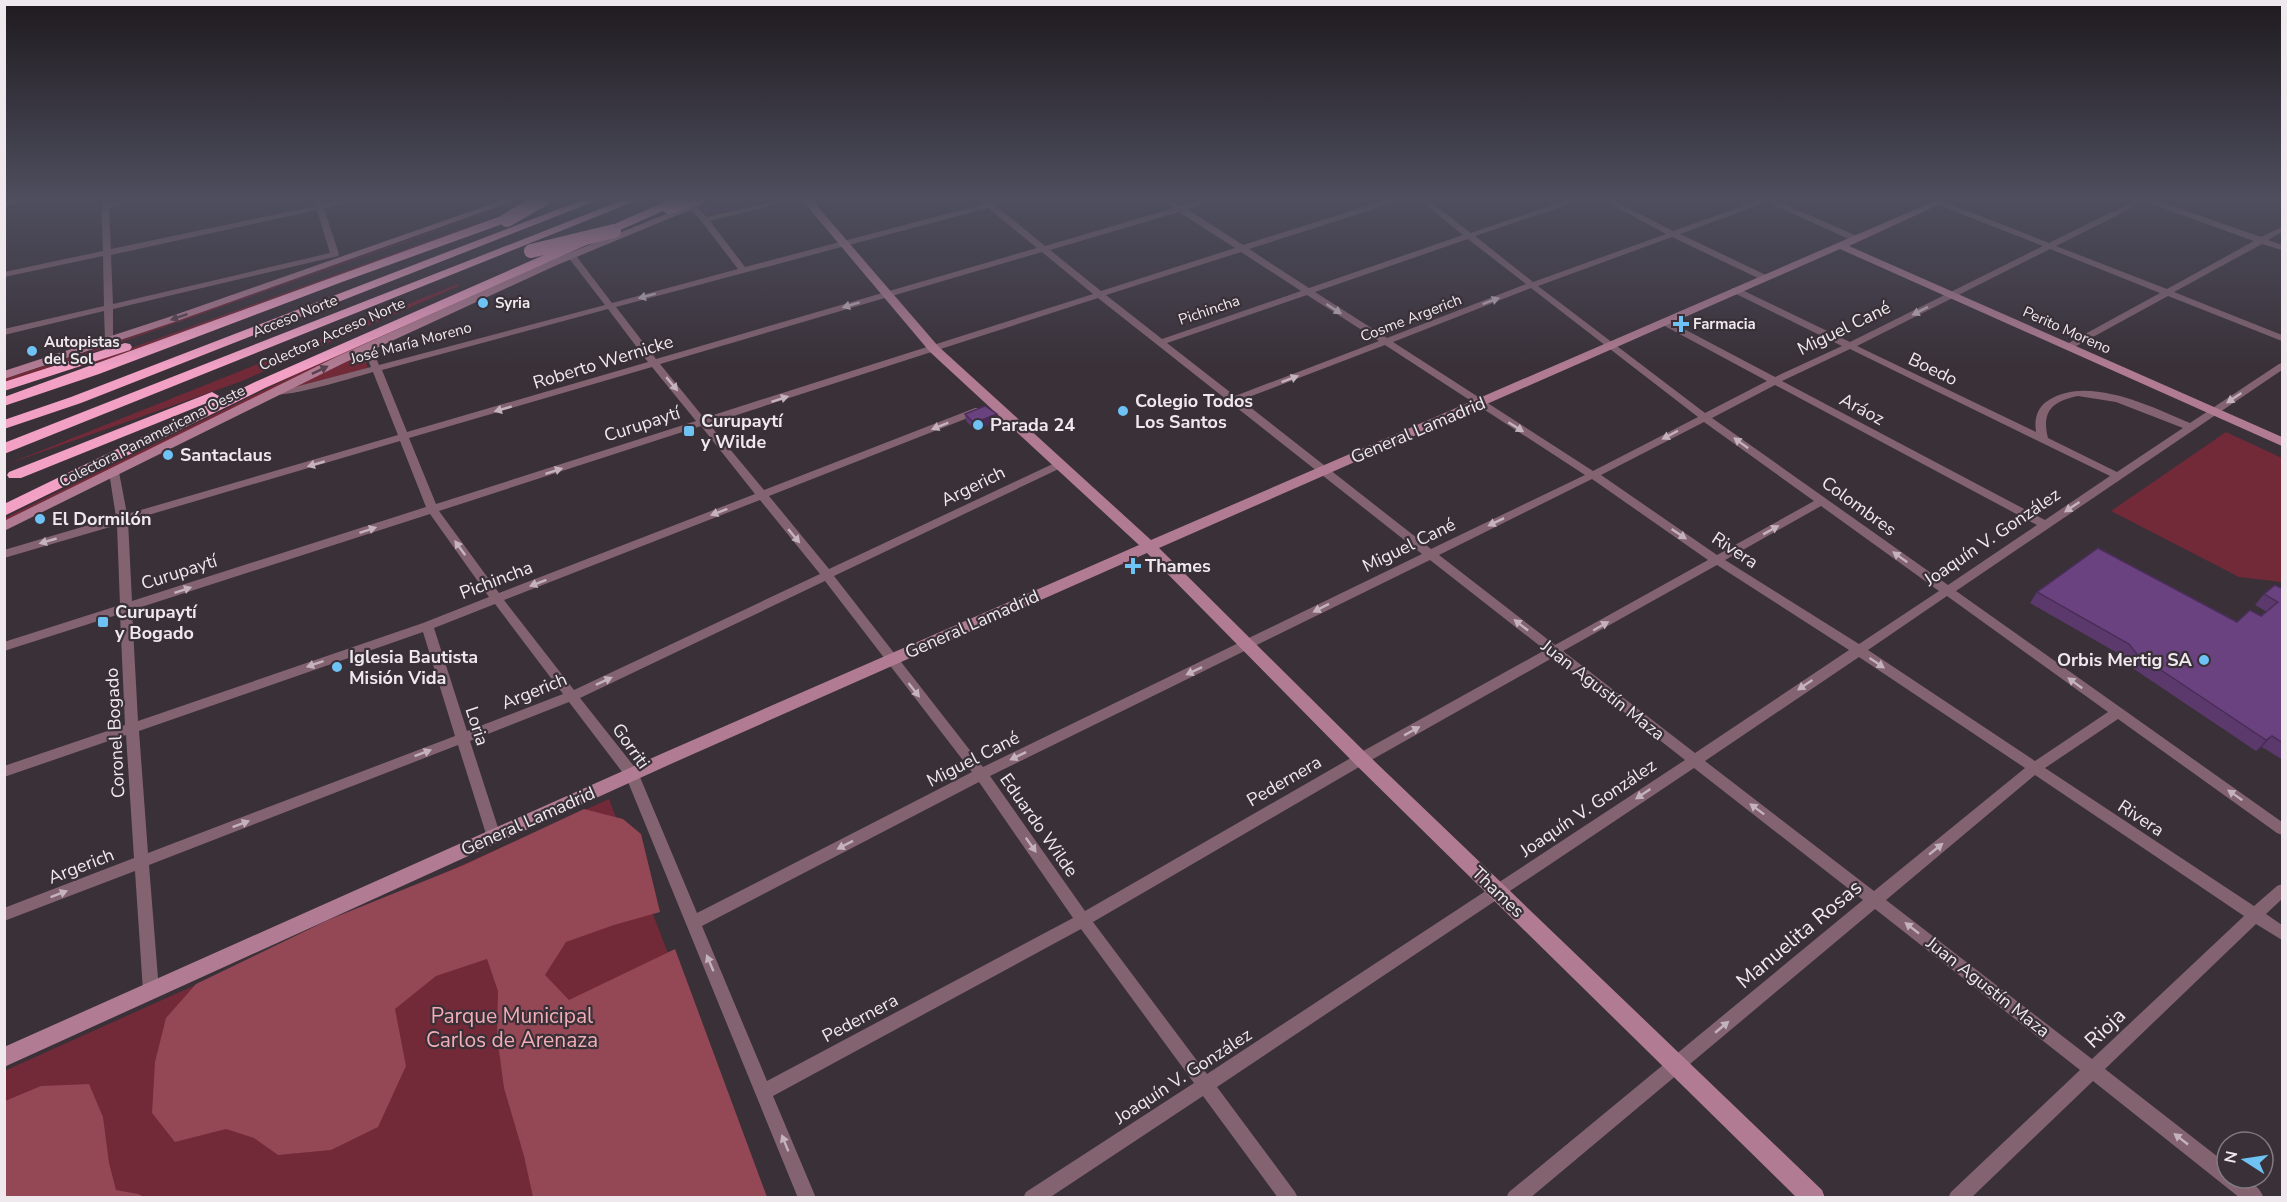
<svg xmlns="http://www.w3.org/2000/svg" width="2287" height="1202" font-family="'Nunito Sans',sans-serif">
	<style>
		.green { fill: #722938 }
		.forest { fill: #944755 }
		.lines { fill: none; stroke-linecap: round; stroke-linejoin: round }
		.street { fill: #846371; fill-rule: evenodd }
		.secondary { fill: #b17c93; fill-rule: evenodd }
		.highway { fill: #f2a1c5; fill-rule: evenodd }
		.highway-bridge { stroke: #f2a1c5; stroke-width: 14 }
		.wall { fill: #5b396d }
		.shaded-wall { fill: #4a2e59 }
		.building { fill: #6a427f; stroke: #4a2e59; stroke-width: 1.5 }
		.oneway { fill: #c4b3bc }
		.oneway2 { fill: #57434f }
		.poi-dot { fill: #6ec2f4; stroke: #393038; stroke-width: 2 }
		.labels { text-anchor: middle; stroke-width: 4.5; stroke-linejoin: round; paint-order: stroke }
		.far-poi-label { font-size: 15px; font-weight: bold; fill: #efe9ee; stroke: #393038; text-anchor: start }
		.far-street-label { font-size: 15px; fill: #efe9ee; stroke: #393038 }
		.street-label { font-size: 18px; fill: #efe9ee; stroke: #393038 }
		.poi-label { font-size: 18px; font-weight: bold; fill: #efe9ee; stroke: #393038; text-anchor: start }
		.near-street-label { font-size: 21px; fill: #efe9ee; stroke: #393038 }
		.near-park-label { font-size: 21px; fill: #f2adb6; stroke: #393038 }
	</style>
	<rect width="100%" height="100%" fill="#393038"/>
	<g class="green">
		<path d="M522 200H538L485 214 5 383 4 379 96 349Z"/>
		<path d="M557 200 134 352 73 369 476 224Z"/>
		<path d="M498 282 5 522V518L315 365Z"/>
		<path d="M458 284 459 286 242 381 5 465Z"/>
		<path d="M363 354 368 368 296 387V385Z"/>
		<path d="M2226 432 2282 458V582L2239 577 2111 511Z"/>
		<path d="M609 799 761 1197H5L4 1071Z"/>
	</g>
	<g class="forest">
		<path d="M584 809 623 819 641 834 660 912 614 925 566 942 545 975 569 1000 675 949 767 1197H533L524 1156 504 1088 497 1036 498 991 487 959 436 976 395 1009 406 1066 378 1127 331 1150 278 1155 254 1138 226 1129 175 1142 152 1113 155 1062 166 1018 196 984 328 920 464 865Z"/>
		<path d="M89 1084 103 1117 109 1163 116 1190 138 1194 144 1197H5V1101L41 1086Z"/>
	</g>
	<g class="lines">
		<g class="street">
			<path d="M101 200H109V203L125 200H139L109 208 111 249 316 206 315 200H321L323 204 344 200H357L324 209 339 254 338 256 113 309V343L110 344 105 341 104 311 4 335V329L104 306 103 256 4 277V272L103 251ZM317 210 330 253 113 304 111 255Z"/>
			<path d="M780 200H792L710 221 745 267 984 204 980 200H988L991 202 1012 200 1011 202 996 206 1045 246 1174 208 1163 200H1172L1181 206 1203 200H1214L1213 202 1187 209 1243 245 1386 200H1397L1396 202 1249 249 1309 288 1463 235 1420 200H1428L1471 233 1567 200H1577L1576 202 1475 236 1533 282 1666 234 1603 200H1612L1673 231 1760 200H1775L1857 236V240H1851L1767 202 1680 234 1768 276V280H1762L1672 237 1538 286 1705 413 1767 381 1661 324V320H1667L1775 377 1842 346 1732 292V288H1738L1850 342 2043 246 1931 202 1930 200H1940L2049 243 2136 200H2145L2144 202 2056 246 2167 289 2254 241 2146 202 2145 200H2155L2261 237 2282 227V232L2268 240 2282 245V250L2262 244 2174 292 2282 335V341L2168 296 2071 349H2065V345L2160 293 2050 249 1857 346 2036 432C2034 419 2037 407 2049 400 2088 375 2152 407 2190 423L2279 364 2282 363V370L1956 591 2282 822V835L2277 833 2118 719 2045 768 2254 906 2277 886 2282 884V899L2266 914 2282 925V940L2256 924 2105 1069 2227 1164V1178C2243 1178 2257 1181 2264 1198H2240L2093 1081 1971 1198H1948L1951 1192 2080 1070 1875 909 1530 1198H1506L1509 1192 1863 900 1694 768 1217 1087 1295 1192 1298 1198H1278L1203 1096 1049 1198H1023L1026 1192 1194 1083 1081 929 773 1096 816 1198H798L626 777 569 702 470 741 501 837 499 841 494 843 489 841 487 837 458 745 149 865 159 991 157 996 151 998 145 996 143 991 135 871 4 921V908L134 858 126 735 4 777V766L125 725 120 614 4 651V642L120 605 117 525 4 558V550L116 517 109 472 110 470 114 469 119 472 127 514 398 435 373 372C355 377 279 401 268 393L270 391 291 388 371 367 363 348 365 346H371L379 365 605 305 568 257V253H574L612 303 738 269 702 222 688 207 695 205 707 217ZM988 208 1037 248 656 359 616 307ZM1179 212 1235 248 1101 291 1050 250ZM1468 239 1526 284 1387 338 1315 292ZM1042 252 1093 294 704 418 660 364ZM1241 252 1301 291 1162 339 1106 295ZM1531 288 1698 417 1593 471 1393 342ZM1307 295 1379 341 1235 396 1167 343ZM1098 298 1422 554 983 767 834 576 1065 466 1066 464 1065 462H1057L829 569 769 496 983 412V408H975L764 490 709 424ZM608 309 648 362 407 432 382 370ZM1385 345 1585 475 1431 549 1241 400ZM1850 349 2110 476 2045 520 1782 381ZM652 367 696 421 436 504 409 438ZM1775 385 2037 525 1948 585 1712 418ZM2078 396 2116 402 2183 428 2117 472 2048 438C2041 411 2053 401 2078 396ZM1704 422 1814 501 1717 555 1601 475ZM701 426 755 494 499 593 439 511ZM400 441 426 507 132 601 128 521ZM1592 479 1708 560 1555 645 1439 555ZM760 500 820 574 574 690 504 600ZM1821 506 1939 591 1859 644 1725 560ZM430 514 489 597 423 623 138 721 132 610ZM1430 560 1545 650 1356 755 1085 911 990 776ZM1717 565 1849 650 1695 753 1563 651ZM825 581 972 772 697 913 637 770 580 698ZM1947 596 2108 712 2035 761 1868 650ZM495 604 563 694 467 731 434 628ZM423 632 455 736 148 853 139 731ZM1554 657 1685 760 1207 1074 1093 922 1366 763ZM1859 657 2025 768 1874 891 1705 761ZM2035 775 2244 916 2092 1059 1886 900ZM979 782 1073 918 767 1081 702 926Z"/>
		</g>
		<g class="secondary">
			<path d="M11 200H28L4 207V201Z"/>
			<path d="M503 200H516L174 322 4 379V371L166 318Z"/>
			<path d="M701 200H714L557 265 346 362 4 531V521L338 356 549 261Z"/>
			<path d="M802 200H812L938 346 1151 540 1937 200H1949L1849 246 2282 437V446L1840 249 1159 548 1367 754 1822 1190 1825 1198H1797L1355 764 1147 553 673 763 4 1067V1047L661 754 1139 545 930 352Z"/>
		</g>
		<g class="highway">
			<path d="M582 200H598L81 403 4 429V420L71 397Z"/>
			<path d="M623 200H638L4 454V443Z"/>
			<path d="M669 200H684L682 202 691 200H707L669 215 663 211 265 388 4 516V504L255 382Z"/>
			<path d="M523 208 527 209V215L342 282 99 374 4 406V397Z"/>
			<path d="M125 343 130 344 132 347 130 350 4 391V382Z"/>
			<path d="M212 392 219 396 217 399 21 478H9L7 475 9 472Z"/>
		</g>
		<g class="highway-bridge">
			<path d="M507 220 542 200"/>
			<path d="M531 251 614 231"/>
		</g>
	</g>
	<g class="wall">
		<path d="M702 204 744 206 708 215 703 210Z"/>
		<path d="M965 414 997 421 975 430 966 421Z"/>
		<path d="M2283 587V760L2262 747 2256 751 2128 665 2121 655 2030 603 2037 592 2237 622 2261 616 2267 612 2255 605 2264 594Z"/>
	</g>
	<g class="shaded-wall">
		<path d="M743 200 744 206 708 215 706 208Z"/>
		<path d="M997 414V421L975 430 974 423Z"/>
		<path d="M2272 736 2262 747 2256 751 2266 740Z"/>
	</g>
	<g class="building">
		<path d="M712 200H743L706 208 702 204Z"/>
		<path d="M985 406 997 414 974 423 965 414Z"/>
		<path d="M2098 548 2237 622 2250 610 2261 616 2278 602 2264 594 2275 585 2281 588 2283 587V743L2272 736 2266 740 2137 654 2129 644 2037 592Z"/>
	</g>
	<defs><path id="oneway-solid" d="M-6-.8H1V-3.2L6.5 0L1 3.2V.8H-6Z" transform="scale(1.5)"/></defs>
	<g class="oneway">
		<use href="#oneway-solid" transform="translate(647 296) rotate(165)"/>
		<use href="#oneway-solid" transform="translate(1491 301) rotate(-21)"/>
		<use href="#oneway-solid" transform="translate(851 305) rotate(163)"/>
		<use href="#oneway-solid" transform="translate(1334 309) rotate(33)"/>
		<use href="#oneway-solid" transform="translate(1920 311) rotate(153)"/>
		<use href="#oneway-solid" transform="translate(1290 379) rotate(-21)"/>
		<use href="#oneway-solid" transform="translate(672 384) rotate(50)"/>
		<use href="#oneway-solid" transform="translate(2234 398) rotate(146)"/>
		<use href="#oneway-solid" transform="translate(780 399) rotate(-18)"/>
		<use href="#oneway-solid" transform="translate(503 409) rotate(164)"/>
		<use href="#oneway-solid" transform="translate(940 426) rotate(158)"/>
		<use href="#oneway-solid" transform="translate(1516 427) rotate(32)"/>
		<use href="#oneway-solid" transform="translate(1670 435) rotate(152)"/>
		<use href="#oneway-solid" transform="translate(1741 443) rotate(-144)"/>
		<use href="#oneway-solid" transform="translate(316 464) rotate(164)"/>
		<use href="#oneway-solid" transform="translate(554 471) rotate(-18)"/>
		<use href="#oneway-solid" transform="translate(2072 507) rotate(146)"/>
		<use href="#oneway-solid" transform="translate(719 512) rotate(159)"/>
		<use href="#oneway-solid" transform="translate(1496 522) rotate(154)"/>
		<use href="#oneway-solid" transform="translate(368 530) rotate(-18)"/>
		<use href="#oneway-solid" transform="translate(1771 530) rotate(-29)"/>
		<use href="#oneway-solid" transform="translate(1679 534) rotate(34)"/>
		<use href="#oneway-solid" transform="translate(794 536) rotate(50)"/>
		<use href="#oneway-solid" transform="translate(48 541) rotate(164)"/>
		<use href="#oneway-solid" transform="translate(460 548) rotate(-126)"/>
		<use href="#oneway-solid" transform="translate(1900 557) rotate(-144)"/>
		<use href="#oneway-solid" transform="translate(538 583) rotate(159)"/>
		<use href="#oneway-solid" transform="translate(183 590) rotate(-18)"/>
		<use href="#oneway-solid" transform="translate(1321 608) rotate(153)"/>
		<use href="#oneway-solid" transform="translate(1521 625) rotate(-142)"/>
		<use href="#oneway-solid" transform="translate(1601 626) rotate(-30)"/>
		<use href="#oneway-solid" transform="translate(1877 663) rotate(34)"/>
		<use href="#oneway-solid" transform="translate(315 664) rotate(161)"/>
		<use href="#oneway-solid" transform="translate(1194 671) rotate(154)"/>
		<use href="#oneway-solid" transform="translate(604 681) rotate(-25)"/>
		<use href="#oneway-solid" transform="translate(2075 683) rotate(-144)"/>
		<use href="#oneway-solid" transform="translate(1805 685) rotate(146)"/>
		<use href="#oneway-solid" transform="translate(914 690) rotate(52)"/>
		<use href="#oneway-solid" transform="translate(1412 731) rotate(-29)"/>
		<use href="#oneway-solid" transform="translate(423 753) rotate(-21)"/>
		<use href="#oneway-solid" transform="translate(1018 756) rotate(154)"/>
		<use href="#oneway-solid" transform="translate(1643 794) rotate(146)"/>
		<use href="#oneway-solid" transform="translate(2235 795) rotate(-145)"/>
		<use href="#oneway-solid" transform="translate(1757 809) rotate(-143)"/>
		<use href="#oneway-solid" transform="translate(241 824) rotate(-21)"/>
		<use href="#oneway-solid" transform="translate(845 845) rotate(153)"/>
		<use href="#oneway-solid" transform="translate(1031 845) rotate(55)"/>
		<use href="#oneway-solid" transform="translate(1936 849) rotate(-39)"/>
		<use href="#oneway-solid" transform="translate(59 894) rotate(-21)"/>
		<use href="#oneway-solid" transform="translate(1912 928) rotate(-142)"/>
		<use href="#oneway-solid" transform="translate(710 963) rotate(-113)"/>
		<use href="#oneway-solid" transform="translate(1722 1027) rotate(-40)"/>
		<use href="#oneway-solid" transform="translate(2181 1139) rotate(-142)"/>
		<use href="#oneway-solid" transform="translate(785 1143) rotate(-112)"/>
	</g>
	<g class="oneway2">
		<use href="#oneway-solid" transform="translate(179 317) rotate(161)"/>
		<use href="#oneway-solid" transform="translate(320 370) rotate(-26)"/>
	</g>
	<linearGradient id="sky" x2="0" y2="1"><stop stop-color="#1f1a1f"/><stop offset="0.54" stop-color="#4e4e5e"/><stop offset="1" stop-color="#4e4e5e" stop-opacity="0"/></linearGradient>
	<rect width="2287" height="368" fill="url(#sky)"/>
	<g class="poi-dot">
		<circle cx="483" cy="303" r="6"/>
		<path d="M1678 315h6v6h6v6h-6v6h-6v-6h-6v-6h6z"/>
		<circle cx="32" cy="351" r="6"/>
		<circle cx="1123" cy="411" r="6"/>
		<circle cx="978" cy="425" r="6"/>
		<rect x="683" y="425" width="12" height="12" rx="3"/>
		<circle cx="168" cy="455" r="6"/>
		<circle cx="40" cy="519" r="6"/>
		<path d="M1130 557h6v6h6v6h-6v6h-6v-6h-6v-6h6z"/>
		<rect x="97" y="616" width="12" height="12" rx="3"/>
		<circle cx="2204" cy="660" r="6"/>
		<circle cx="337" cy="667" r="6"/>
	</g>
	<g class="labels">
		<g class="far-poi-label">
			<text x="495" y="308">Syria</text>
			<text x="1693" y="329">Farmacia</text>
			<text x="44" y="347">Autopistas<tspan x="44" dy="17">del Sol</tspan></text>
		</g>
		<g class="far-street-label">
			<text transform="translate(1209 310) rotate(-19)" y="5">Pichincha</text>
			<text transform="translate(295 316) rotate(-22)" y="5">Acceso Norte</text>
			<text transform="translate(1411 318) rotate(-21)" y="5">Cosme Argerich</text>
			<text transform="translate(2067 330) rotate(24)" y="5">Perito Moreno</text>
			<text transform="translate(332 334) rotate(-24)" y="5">Colectora Acceso Norte</text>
			<text transform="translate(411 343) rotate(-15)" y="5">José María Moreno</text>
			<text transform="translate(152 436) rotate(-27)" y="5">Colectora Panamericana Oeste</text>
		</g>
		<g class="street-label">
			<text transform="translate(1844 328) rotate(-26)" y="6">Miguel Cané</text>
			<text transform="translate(603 362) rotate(-17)" y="6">Roberto Wernicke</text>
			<text transform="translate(1933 369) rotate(26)" y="6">Boedo</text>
			<text transform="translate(1862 409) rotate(28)" y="6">Aráoz</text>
			<text transform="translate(642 424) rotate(-18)" y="6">Curupaytí</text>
			<text transform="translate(1418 430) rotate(-23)" y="6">General Lamadrid</text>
			<text transform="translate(973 486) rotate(-26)" y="6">Argerich</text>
			<text transform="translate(1859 506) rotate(36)" y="6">Colombres</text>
			<text transform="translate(1992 537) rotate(-34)" y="6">Joaquín V. González</text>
			<text transform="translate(1409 545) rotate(-26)" y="6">Miguel Cané</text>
			<text transform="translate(1735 550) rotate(33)" y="6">Rivera</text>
			<text transform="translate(179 572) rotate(-18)" y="6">Curupaytí</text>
			<text transform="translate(496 580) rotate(-21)" y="6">Pichincha</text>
			<text transform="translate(972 624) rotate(-24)" y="6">General Lamadrid</text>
			<text transform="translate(1603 690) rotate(38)" y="6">Juan Agustín Maza</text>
			<text transform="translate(534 691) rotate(-22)" y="6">Argerich</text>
			<text transform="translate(477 726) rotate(72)" y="6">Loria</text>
			<text transform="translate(115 733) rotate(-93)" y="6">Coronel Bogado</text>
			<text transform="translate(631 746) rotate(55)" y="6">Gorriti</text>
			<text transform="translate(973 759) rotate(-27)" y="6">Miguel Cané</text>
			<text transform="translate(1284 781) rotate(-30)" y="6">Pedernera</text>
			<text transform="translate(1588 808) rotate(-34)" y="6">Joaquín V. González</text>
			<text transform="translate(2141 818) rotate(33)" y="6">Rivera</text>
			<text transform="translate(528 821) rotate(-24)" y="6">General Lamadrid</text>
			<text transform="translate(1039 825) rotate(55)" y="6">Eduardo Wilde</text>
			<text transform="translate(81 866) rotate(-21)" y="6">Argerich</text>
			<text transform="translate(1498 892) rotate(44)" y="6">Thames</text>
			<text transform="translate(1988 987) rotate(38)" y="6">Juan Agustín Maza</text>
			<text transform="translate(860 1018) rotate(-28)" y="6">Pedernera</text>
			<text transform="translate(1183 1076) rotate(-33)" y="6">Joaquín V. González</text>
		</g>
		<g class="poi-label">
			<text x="1135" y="407">Colegio Todos<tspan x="1135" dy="21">Los Santos</tspan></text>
			<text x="701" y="427">Curupaytí<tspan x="701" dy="21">y Wilde</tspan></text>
			<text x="990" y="431">Parada 24</text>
			<text x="180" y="461">Santaclaus</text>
			<text x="52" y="525">El Dormilón</text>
			<text x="1145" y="572">Thames</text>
			<text x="115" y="618">Curupaytí<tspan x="115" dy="21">y Bogado</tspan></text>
			<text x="349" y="663">Iglesia Bautista<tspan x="349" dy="21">Misión Vida</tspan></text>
			<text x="2192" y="666" text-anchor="end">Orbis Mertig SA</text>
		</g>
		<g class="near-street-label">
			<text transform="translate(1799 934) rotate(-40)" y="7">Manuelita Rosas</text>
			<text transform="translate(2105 1028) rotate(-44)" y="7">Rioja</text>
		</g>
		<g class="near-park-label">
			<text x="512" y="1023">Parque Municipal<tspan x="512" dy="24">Carlos de Arenaza</tspan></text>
		</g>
	</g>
	<rect width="2287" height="1202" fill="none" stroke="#efe9ee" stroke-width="12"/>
	<g transform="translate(2245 1160) rotate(282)"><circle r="28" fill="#393038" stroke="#827a81" stroke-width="1.5"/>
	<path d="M0-4.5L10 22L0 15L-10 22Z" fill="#6ec2f4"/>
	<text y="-9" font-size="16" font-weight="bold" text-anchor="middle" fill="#efe9ee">N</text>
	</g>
</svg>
